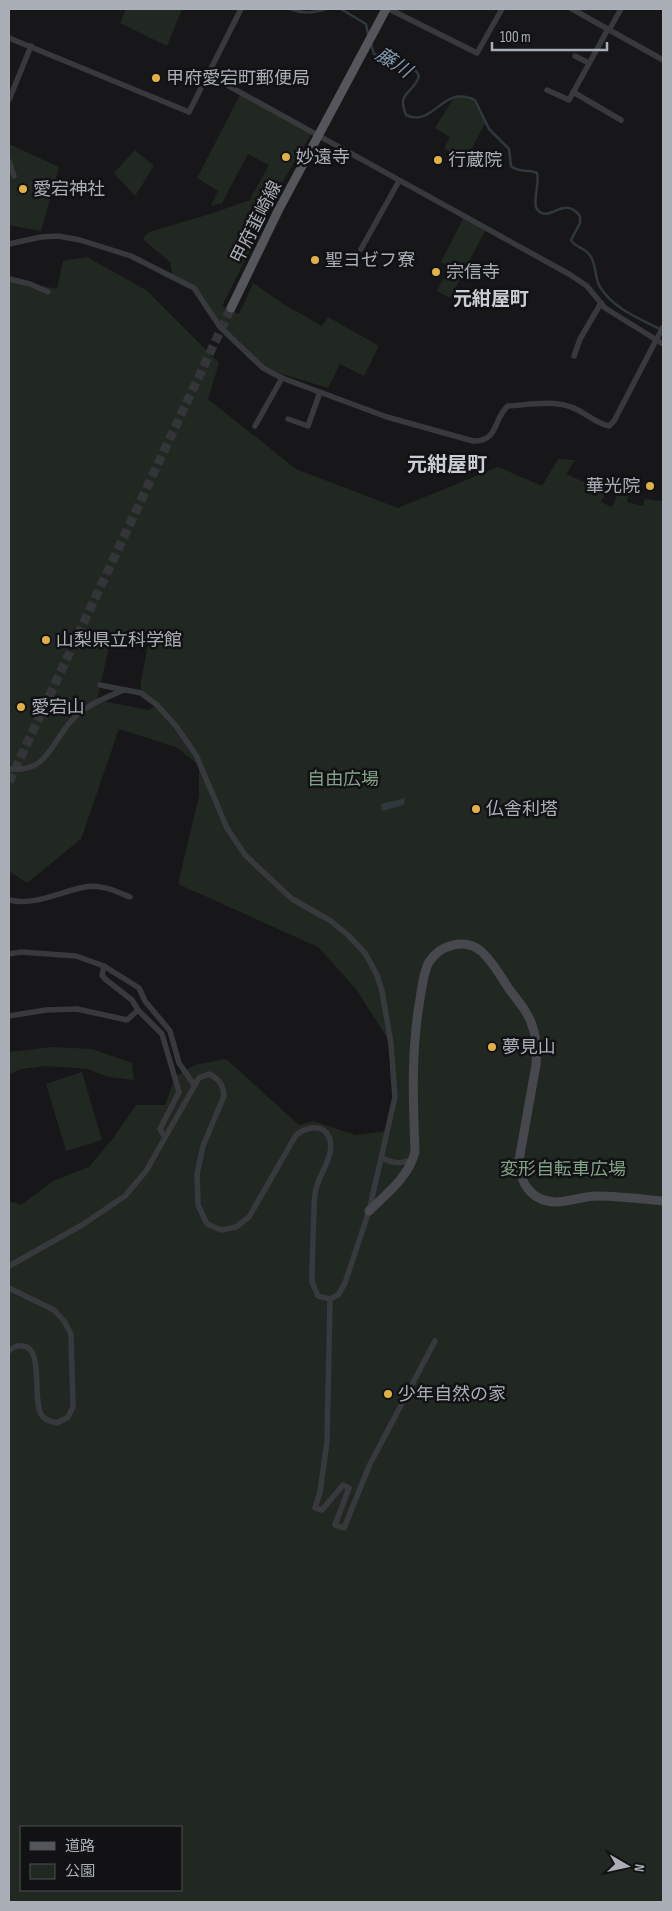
<svg xmlns="http://www.w3.org/2000/svg" width="672" height="1911" font-family="'Sofia Sans Condensed','Noto Sans JP',sans-serif">
	<style>
		.green { fill: #212822; fill-rule: evenodd }
		.water { fill: #30373d }
		.lines { fill: none; stroke-linecap: round; stroke-linejoin: round }
		.stream { stroke: #30373d; stroke-width: 2.5 }
		.primary-tunnel { stroke: #343539; stroke-width: 9; stroke-dasharray: 9 4.5; stroke-linecap: butt }
		.minor { stroke: #38393d; stroke-width: 5.5 }
		.secondary { stroke: #46484d; stroke-width: 9 }
		.primary { stroke: #55565c; stroke-width: 9 }
		.poi-dot { fill: #e2b146; stroke: #121214; stroke-width: 2 }
		.labels { text-anchor: middle; stroke-width: 5; stroke-linejoin: round; paint-order: stroke }
		.poi-label { font-size: 18px; fill: #aaaeb7; stroke: #121214; text-anchor: start }
		.street-label { font-size: 18px; fill: #aaaeb7; stroke: #121214 }
		.park-label { font-size: 18px; fill: #83a186; stroke: #121214 }
		.water-label { font-size: 19px; font-style: italic; fill: #849aaf; stroke: #121214 }
		.neighbourhood-label { font-size: 19px; font-weight: bold; fill: #cbcdd4; stroke: #121214 }
		.quarter-label { font-size: 20px; font-weight: bold; fill: #cbcdd4; stroke: #121214 }
	</style>
	<rect width="100%" height="100%" fill="#171719"/>
	<g class="green">
		<path d="M126 9H182L167 46 120 23Z"/>
		<path d="M240 95 312 133 251 234 255 240 222 306 239 314 253 283 285 305 322 326 328 317 379 346 364 376 340 364 328 388 263 368 220 327 194 288 173 277 170 262 144 240V237L149 232 210 214 262 196 250 199 269 165 248 154 222 203 211 206 218 191 197 178Z"/>
		<path d="M462 95 475 100 485 123 465 162 444 148 450 137 435 128 455 96Z"/>
		<path d="M9 144 59 167 41 231 9 225Z"/>
		<path d="M135 150 154 166 135 196 114 173Z"/>
		<path d="M464 217 486 229 450 298 437 291 449 267 441 262Z"/>
		<path d="M87 257 146 290 219 363 208 399 296 469 398 508 498 467 542 486 558 459 575 460 566 474 606 492 601 502 612 507 617 496H628L627 502 643 506 645 499 663 501V1902H9V1201L21 1205 53 1181 89 1167 114 1137 136 1105H165L175 1077 195 1065 226 1059 299 1125 313 1121 356 1135 388 1131 395 1097 391 1044 356 989 318 947 178 884 199 796V765L176 747 119 729 81 839 27 883 9 871V279L57 289 63 261ZM112 633 149 641 141 680V690L157 705 149 710 97 700ZM21 1827H181V1890H21Z"/>
		<path d="M53 1047 92 1049 132 1063 134 1080 109 1077 87 1069 46 1066 21 1069 9 1074V1052Z"/>
		<path d="M82 1072 102 1140 66 1151 46 1084Z"/>
	</g>
	<path class="water" d="M405 798 404 805 382 811 381 804Z"/>
	<g class="lines">
		<g class="stream">
			<path d="M290 9C303 14 313 13 326 9"/>
			<path d="M341 9 366 24 368 34"/>
			<path d="M371 44 374 54 416 71 419 76C414 94 396 91 406 115 434 128 442 84 475 100L489 129 509 149 511 166C519 173 527 169 537 173 540 184 532 202 537 209 549 225 563 194 580 216V223L571 240C575 247 584 248 589 254 597 263 594 278 600 287 614 309 638 318 660 329L663 333"/>
		</g>
		<path class="primary-tunnel" d="M9 782 231 308"/>
		<g class="minor">
			<path d="M389 9 477 53 502 9"/>
			<path d="M572 9 663 60"/>
			<path d="M609 30 621 9"/>
			<path d="M9 38 189 112 241 9"/>
			<path d="M575 56 589 63"/>
			<path d="M207 74 569 274 587 286 605 308 663 344"/>
			<path d="M547 90 569 100 608 29"/>
			<path d="M573 92 621 120"/>
			<path d="M9 100 31 46"/>
			<path d="M9 161 14 176"/>
			<path d="M9 244 41 237 58 236 80 240 131 256 194 288 220 327 263 368 282 378 387 417 473 441C499 442 493 418 508 406 527 405 552 400 571 407 584 411 594 423 609 426L614 421 663 327"/>
			<path d="M361 249 399 181"/>
			<path d="M9 279 30 284 48 292"/>
			<path d="M574 356 580 339 601 303"/>
			<path d="M288 419 308 426 320 392"/>
			<path d="M255 426 282 378"/>
			<path d="M9 769C47 773 50 745 71 721 85 705 105 698 124 690"/>
			<path d="M9 900C36 906 58 892 85 887 101 884 115 891 130 897"/>
			<path d="M9 954 21 952 76 956 104 966 139 988 145 1001 170 1031 179 1063 194 1085"/>
			<path d="M104 966 102 975 105 979 132 1000 138 1010 162 1034 179 1092 160 1129 165 1137"/>
			<path d="M9 1016 46 1010 77 1009 127 1020 138 1010"/>
			<path d="M382 1158C394 1164 401 1164 413 1159"/>
			<path d="M9 1266 82 1225 125 1196 146 1171 199 1078 209 1074C219 1079 223 1084 224 1096L203 1146 197 1174 198 1205 207 1224 221 1230 236 1227 249 1217 296 1135C305 1128 322 1122 329 1137 336 1154 320 1172 316 1189 314 1196 314 1204 314 1212 313 1235 312 1259 312 1282L318 1296 330 1299 338 1295 345 1283 369 1211 395 1097 391 1044 382 991 377 975 365 953 348 935 331 921 292 899 245 855 227 828 196 755 176 726 157 705 141 693 100 685"/>
			<path d="M9 1288 54 1310 64 1321 71 1334 73 1407 68 1417 57 1423C50 1421 44 1420 41 1414 32 1398 44 1348 23 1346 17 1345 13 1347 9 1351"/>
			<path d="M330 1299 327 1442 320 1492 315 1508 322 1510 343 1485 349 1488 335 1525 344 1528 370 1464 435 1341"/>
		</g>
		<path class="secondary" d="M369 1211C387 1193 408 1178 415 1152 413 1100 411 1050 420 999 422 988 423 973 429 962 440 945 465 937 482 952 493 962 501 977 509 989 518 1001 529 1013 533 1028 537 1040 537 1052 536 1065L519 1160C519 1182 531 1201 555 1202 569 1202 583 1196 597 1196 619 1196 642 1199 663 1201"/>
		<path class="primary" d="M231 308 278 211 386 9"/>
	</g>
	<g class="poi-dot">
		<circle cx="156" cy="78" r="5"/>
		<circle cx="286" cy="157" r="5"/>
		<circle cx="438" cy="160" r="5"/>
		<circle cx="23" cy="189" r="5"/>
		<circle cx="315" cy="260" r="5"/>
		<circle cx="436" cy="272" r="5"/>
		<circle cx="650" cy="486" r="5"/>
		<circle cx="46" cy="640" r="5"/>
		<circle cx="21" cy="707" r="5"/>
		<circle cx="476" cy="809" r="5"/>
		<circle cx="492" cy="1047" r="5"/>
		<circle cx="388" cy="1394" r="5"/>
	</g>
	<g class="labels">
		<g class="poi-label">
			<text x="166" y="84">甲府愛宕町郵便局</text>
			<text x="296" y="163">妙遠寺</text>
			<text x="448" y="166">行蔵院</text>
			<text x="33" y="195">愛宕神社</text>
			<text x="325" y="266">聖ヨゼフ寮</text>
			<text x="446" y="278">宗信寺</text>
			<text x="640" y="492" text-anchor="end">華光院</text>
			<text x="56" y="646">山梨県立科学館</text>
			<text x="31" y="713">愛宕山</text>
			<text x="486" y="815">仏舎利塔</text>
			<text x="502" y="1053">夢見山</text>
			<text x="398" y="1400">少年自然の家</text>
		</g>
		<g class="street-label">
			<text transform="translate(256 222) rotate(-63)" y="6">甲府韮崎線</text>
		</g>
		<g class="park-label">
			<text x="343" y="785">自由広場</text>
			<text x="563" y="1175">変形自転車広場</text>
		</g>
		<g class="water-label">
			<text transform="translate(394 62) rotate(33)" y="7">藤川</text>
		</g>
		<g class="neighbourhood-label">
			<text x="491" y="305">元紺屋町</text>
		</g>
		<g class="quarter-label">
			<text x="447" y="471">元紺屋町</text>
		</g>
	</g>
	<rect width="672" height="1911" fill="none" stroke="#aaaeb7" stroke-width="20"/>
	<rect x="20" y="1826" width="162" height="65" fill="#121214" stroke="#4f5055"/>
	<rect x="30" y="1842" width="25" height="8" fill="#55565c" stroke="#4f5055"/>
	<text x="65" y="1851" font-size="15" fill="#aaaeb7">道路</text>
	<rect x="30" y="1864" width="25" height="15" fill="#212822" stroke="#4f5055"/>
	<text x="65" y="1876" font-size="15" fill="#aaaeb7">公園</text>
	<g transform="translate(627 1866) rotate(99)" stroke="#121214" stroke-width="4" paint-order="stroke">
	<path d="M0-4L9 19L0 12L-9 19Z" fill="#aaaeb7"/>
	<text y="-8" font-size="14" font-weight="bold" text-anchor="middle" fill="#aaaeb7">N</text>
	</g>
	<path d="M492 42v8h115v-8" fill="none" stroke="#aaaeb7" stroke-width="2.5"/>
	<text x="500" y="42" font-size="15" fill="#aaaeb7" stroke="#121214" stroke-width="4" paint-order="stroke">100 m</text>
</svg>
